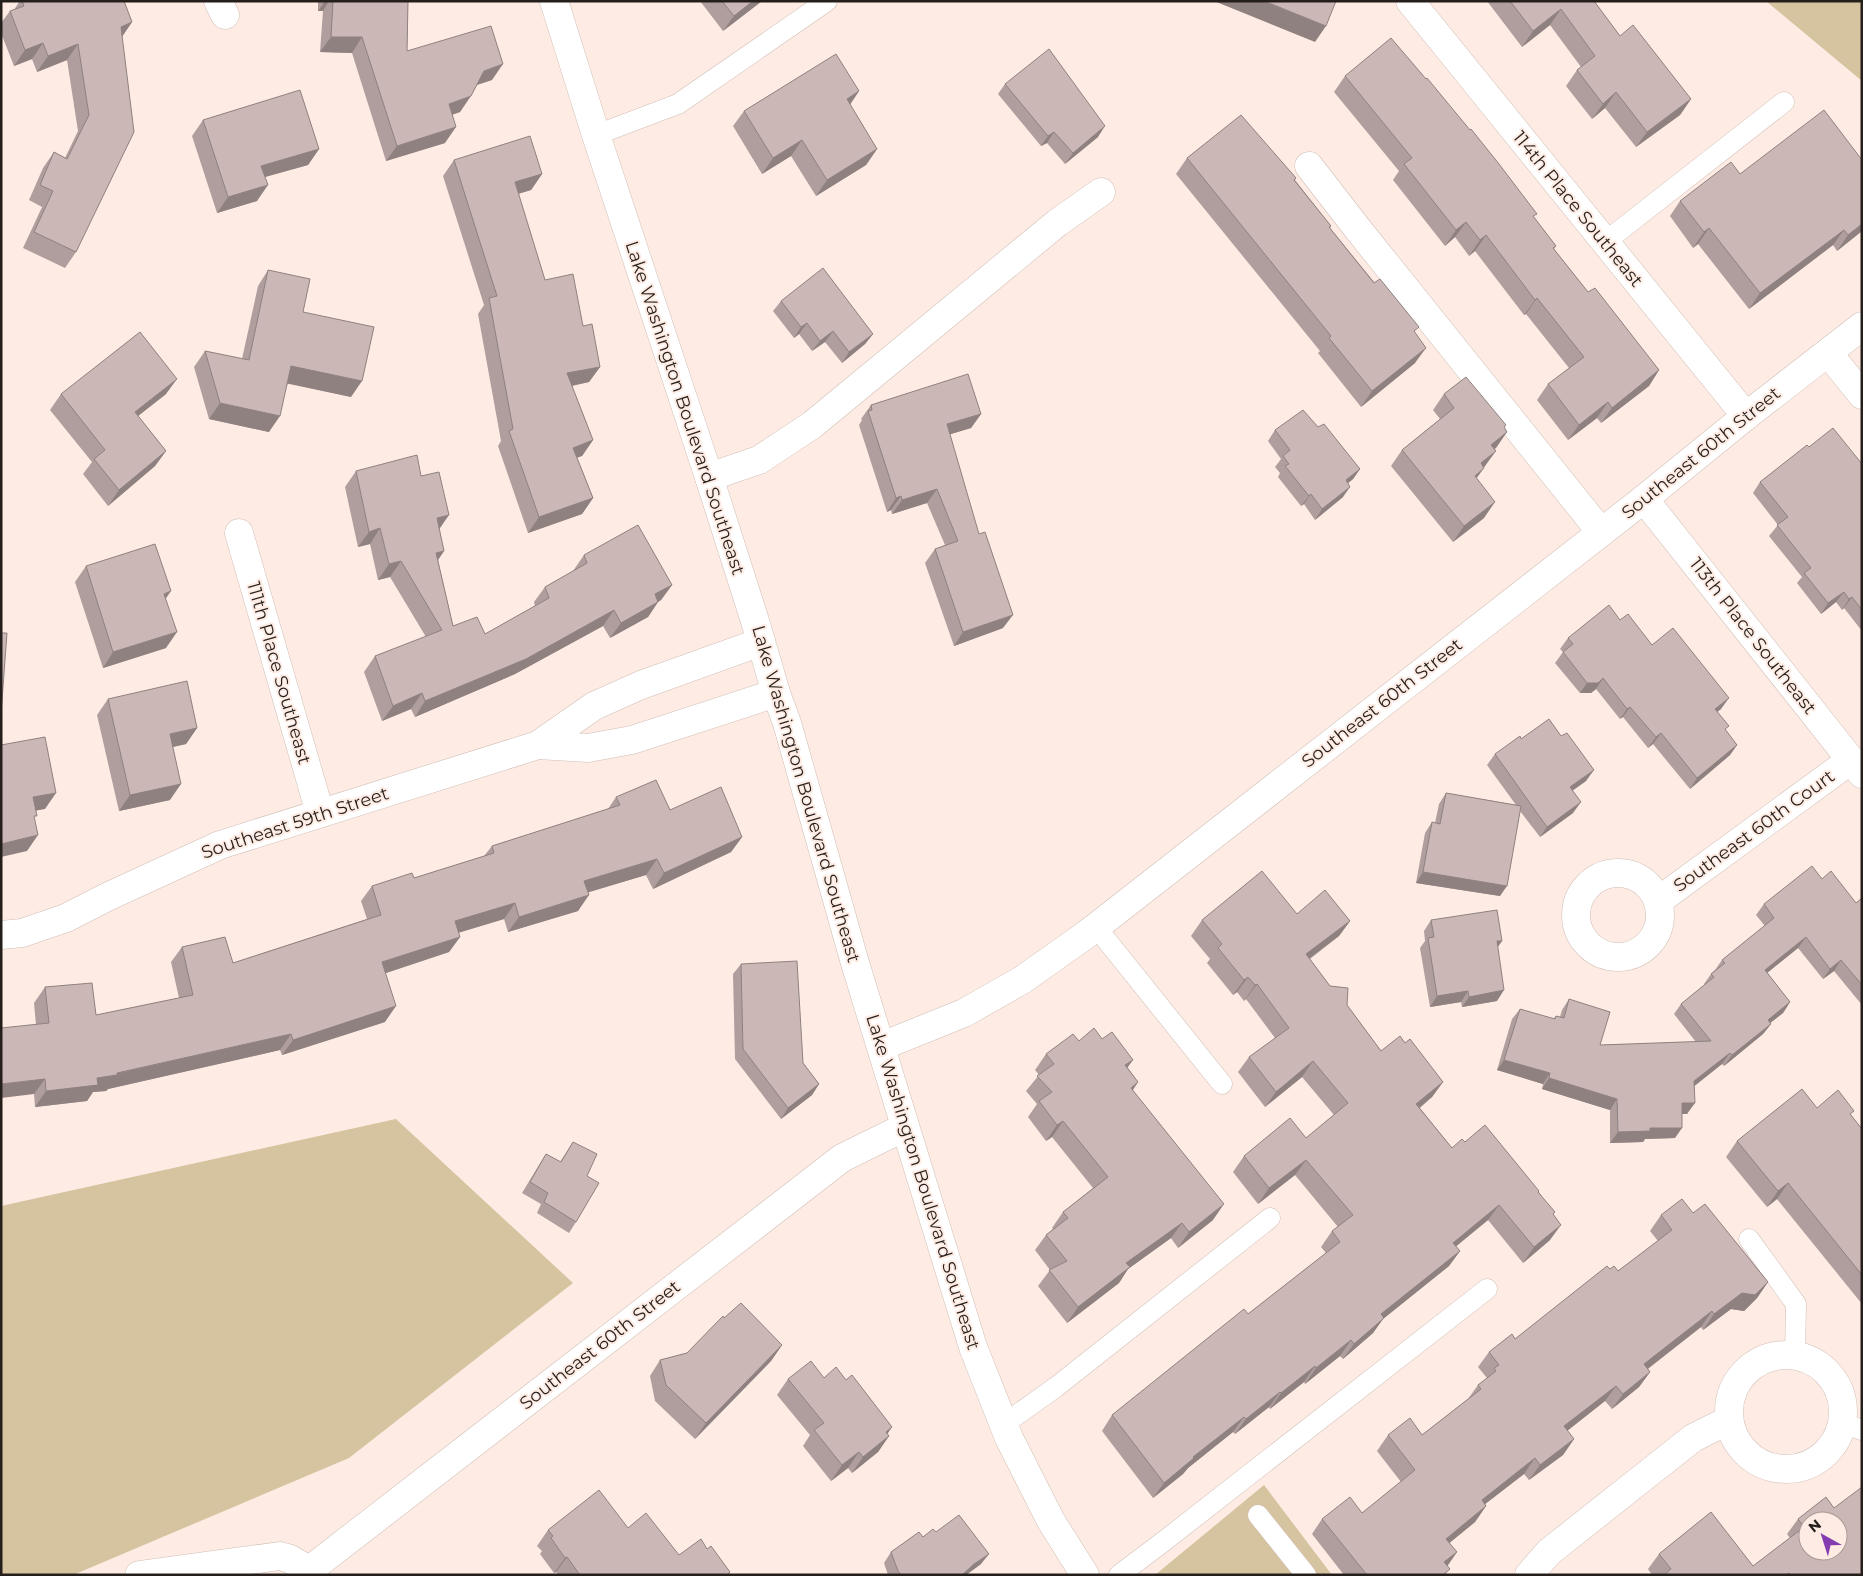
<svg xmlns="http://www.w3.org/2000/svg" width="1863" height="1576" font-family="Montserrat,sans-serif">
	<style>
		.green { fill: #d6c39f }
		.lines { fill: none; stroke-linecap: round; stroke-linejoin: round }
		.lane-casing { stroke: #d0beb6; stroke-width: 21 }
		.street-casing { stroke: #d0beb6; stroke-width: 29 }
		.secondary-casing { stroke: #d0beb6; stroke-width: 29 }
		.lane { stroke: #fff; stroke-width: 20 }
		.street { stroke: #fff; stroke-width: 28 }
		.secondary { stroke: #fff; stroke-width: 28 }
		.wall { fill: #af9e9d }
		.shaded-wall { fill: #8e817f }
		.building { fill: #cbb8b6; stroke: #8e817f; fill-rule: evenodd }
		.labels { text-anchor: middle; stroke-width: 4; stroke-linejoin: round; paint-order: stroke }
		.street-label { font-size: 18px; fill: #251f1c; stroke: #feece4 }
	</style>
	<rect width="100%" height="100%" fill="#feece4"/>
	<g class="green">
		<path d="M1766 1H1862V81Z"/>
		<path d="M396 1119 573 1283 349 1458 73 1575H1V1206Z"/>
		<path d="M1264 1485 1332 1575H1155Z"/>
	</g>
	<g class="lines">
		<defs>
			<g id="lane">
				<path d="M596 135 678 104 827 1"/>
				<path d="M1605 242 1784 102"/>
				<path d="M1096 927 1222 1084"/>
				<path d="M1749 1239 1796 1304 1795 1355"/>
				<path d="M1842 1423 1862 1430"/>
				<path d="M1004 1424 1056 1387 1270 1218"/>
				<path d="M1258 1515 1306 1575"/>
				<path d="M1119 1575 1159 1545 1487 1289"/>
			</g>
			<g id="street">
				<path d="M218 1 225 15"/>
				<path d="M1410 1 1746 416"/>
				<path d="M1309 166 1357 228 1601 532"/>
				<path d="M1828 353 1862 395"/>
				<path d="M709 477 759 460 812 425 1057 223 1101 192"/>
				<path d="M1644 499 1862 774"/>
				<path d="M239 533 320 813"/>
				<path d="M538 745 588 748 632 740 776 693"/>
				<circle cx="1618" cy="915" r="42"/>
				<path d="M1658 901 1851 760"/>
				<path d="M1 935 22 933 66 918 107 897 220 845 538 745 594 706 641 685 761 642"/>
				<circle cx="1786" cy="1412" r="57"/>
				<path d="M139 1575 280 1556 290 1559 309 1570"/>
				<path d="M303 1575 842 1158 905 1127"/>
				<path d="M1529 1575 1549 1552 1693 1438 1729 1420"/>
			</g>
			<g id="secondary">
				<path d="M554 1 596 135 709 477 755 621 776 693 787 723 855 963 973 1347 1009 1438 1051 1521 1085 1575"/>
				<path d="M882 1046 964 1013 1022 980 1087 934 1644 499 1746 416 1862 326"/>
			</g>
		</defs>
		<use href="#lane" class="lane-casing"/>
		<use href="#street" class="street-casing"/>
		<use href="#secondary" class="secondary-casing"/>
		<use href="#lane" class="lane"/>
		<use href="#street" class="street"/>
		<use href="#secondary" class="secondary"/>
	</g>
	<g class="wall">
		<path d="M18 1H124L132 22 122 37 76 252 65 268 23 248 42 207 29 200 43 168 54 152 65 158 78 131 67 60 37 72 32 59 14 66 1 33V23L10 11 14 10 19 2Z"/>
		<path d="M318 1H408L407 51 492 80 477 85 460 112 452 115 445 143 386 161 352 53 320 52 323 11H318Z"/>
		<path d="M700 1H762L723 31Z"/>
		<path d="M1487 1H1594L1620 36 1691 99 1680 115 1636 147 1605 108 1592 119 1566 86 1577 70 1581 67 1550 25 1522 47Z"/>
		<path d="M1345 76 1534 217 1556 246 1554 249 1588 292 1659 370 1649 386 1601 423 1597 418 1568 440 1537 400 1548 384 1569 368 1526 314 1524 315 1475 251 1469 256 1455 237 1445 246 1393 180 1399 171 1334 92Z"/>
		<path d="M1005 84 1098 137 1065 164 1047 143 1041 146 998 94Z"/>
		<path d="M859 91 850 105 877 149 866 165 816 196 791 156 762 174 733 126 744 111Z"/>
		<path d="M203 120 319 149 308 165 265 177 257 201 217 213 192 136Z"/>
		<path d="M1187 158 1296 178 1295 180 1331 226 1330 228 1415 332V363L1361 407 1318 353 1320 351 1176 174Z"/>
		<path d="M454 160 542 174 531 190 518 194 545 280 583 326 600 367 589 382 572 386 593 440 582 456 577 457 593 498 582 514 528 533 498 446 501 441 478 314 484 305 443 176Z"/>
		<path d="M1862 160V231L1837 251 1833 245 1749 309 1698 244 1693 248 1670 216 1680 201 1740 174Z"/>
		<path d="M268 270 303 312 351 397 288 383 269 432 209 419 194 367 205 351 242 359 258 286Z"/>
		<path d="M781 301 873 334 865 344 842 363 825 342 812 351 799 334 794 338 773 311Z"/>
		<path d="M61 394H166L138 416 166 451 155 466 108 506 83 474 92 462 50 410Z"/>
		<path d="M1444 394 1506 425 1504 428 1507 432 1494 449 1485 466 1476 478 1484 518 1453 542 1391 466 1402 450 1440 419 1433 410Z"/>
		<path d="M871 405 981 414 971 428 950 434 1003 628 954 646 925 563 935 549 945 545 927 503 892 514 891 510 887 512 859 425 862 420 861 419Z"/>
		<path d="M1318 427 1360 469 1353 479 1348 483 1343 497 1315 520 1304 504 1301 506 1278 477 1280 473 1275 467 1281 459 1268 441 1275 430Z"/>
		<path d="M1809 447 1862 464V631L1844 608 1842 610 1836 602 1821 614 1797 583 1802 577 1769 536 1778 525 1753 493 1760 482Z"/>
		<path d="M356 471 421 476 439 529 444 551 438 560 453 626 485 634 535 606 534 602 545 587 573 571 584 555 672 585 661 600 658 602 648 617 610 638 603 626 515 674 415 717 411 709 382 721 364 672 375 656 426 637 390 577 378 580 370 544 358 547 345 487Z"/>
		<path d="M86 566 165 598 166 648 103 668 75 582Z"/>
		<path d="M1620 620 1652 645 1721 709 1717 712 1726 731 1737 745 1730 755 1690 789 1653 744 1648 748 1623 717 1620 719 1596 689 1591 693H1580L1555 663 1563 652 1560 649 1568 638Z"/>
		<path d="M108 699 197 728 186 744 173 747 170 800 119 811 97 715Z"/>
		<path d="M1521 739 1586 781 1572 791 1573 813 1540 837 1520 811 1500 896 1416 883 1425 833 1432 822 1435 823 1439 804 1446 793 1516 805 1487 765 1495 754Z"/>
		<path d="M616 797 670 810 742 837 731 852 653 889 646 875 588 892 578 911 508 932 504 919 458 933 460 937 449 952 386 973 385 1022 282 1055 280 1050 108 1089 106 1091 93 1092 87 1101 35 1107 34 1094 36 1025 34 1003 45 987 96 1015 179 998 171 962 182 947 233 963 367 919 361 901 372 886 414 878 484 856 492 846 608 809Z"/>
		<path d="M1822 879 1856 903 1862 898V1005L1834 971 1823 979 1798 948 1767 973 1790 1002 1783 1013 1770 1023 1771 1024 1763 1034 1724 1066 1722 1064 1694 1086 1687 1114H1682L1675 1138 1645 1139 1643 1142 1610 1143V1110L1542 1089 1543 1084 1497 1070 1512 1019 1520 1009 1553 1019 1556 1016 1560 1017 1562 1010 1569 999 1600 1045 1696 1042 1674 1014 1681 1004 1704 985V984L1711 974 1715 970 1722 960 1765 926 1756 915 1764 904Z"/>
		<path d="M1297 914 1350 921 1339 936 1310 959 1330 986 1347 1005 1381 1051 1405 1043 1443 1082 1432 1097 1420 1108 1452 1148 1465 1142 1539 1192 1553 1215 1550 1240 1523 1263 1488 1220 1456 1246 1460 1251 1449 1266 1383 1319 1373 1333 1343 1359 1340 1356 1305 1384 1304 1382 1270 1409 1269 1407 1235 1434 1233 1432 1188 1468 1183 1474 1153 1498 1102 1431 1112 1415 1248 1314 1326 1253 1321 1247 1332 1231 1338 1227 1295 1175 1258 1204 1233 1172 1244 1156 1306 1138 1334 1115 1302 1077 1265 1107 1238 1072 1249 1057 1275 1038 1246 999 1244 1001 1237 992 1233 995 1207 963 1210 959 1191 936 1202 920Z"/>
		<path d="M1431 920 1502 941 1497 947V1001L1462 1007 1461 1002 1430 1007 1420 948 1425 941 1424 931Z"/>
		<path d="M741 964 803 1063 819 1084 812 1095 781 1119 735 1059 733 974Z"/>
		<path d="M1102 1039 1128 1068 1138 1082 1133 1090 1213 1220 1178 1248 1171 1238 1128 1269 1119 1283 1067 1323 1038 1286 1050 1270 1035 1250 1046 1235 1053 1229 1052 1228 1063 1212 1093 1188 1052 1137 1046 1141 1028 1117 1037 1104 1026 1091 1039 1075 1035 1070 1046 1054 1079 1041Z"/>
		<path d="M1817 1108 1851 1115 1862 1129V1304L1777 1199 1767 1207 1726 1157 1737 1141Z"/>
		<path d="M573 1142 587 1176 576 1222 569 1233 537 1213 541 1204 522 1193 539 1165 546 1154 560 1162Z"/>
		<path d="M1693 1213 1768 1282 1757 1298 1744 1311 1731 1309 1703 1330 1701 1327 1648 1369 1650 1372 1639 1387 1612 1409 1605 1401 1567 1431 1574 1439 1563 1455 1529 1480 1524 1474 1485 1504 1486 1506 1475 1522 1449 1543 1457 1552 1447 1566 1446 1575H1344L1312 1534 1322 1519 1362 1513 1401 1482 1377 1451 1388 1435H1422L1468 1399 1478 1385 1487 1378 1478 1367 1489 1352 1515 1339 1610 1269 1618 1271 1658 1241 1650 1231 1661 1215Z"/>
		<path d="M724 1318 782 1345 771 1361 695 1439 655 1401 650 1376 660 1360 687 1353Z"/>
		<path d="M824 1378 846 1380 892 1427 887 1434 889 1436 878 1452 852 1473 848 1468 831 1481 803 1446 810 1435 777 1395 788 1379Z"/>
		<path d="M1834 1508 1862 1575H1652L1648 1569 1659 1554 1753 1566 1790 1538 1787 1534 1798 1519Z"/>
		<path d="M628 1528 679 1555 707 1549 730 1572 728 1575H558L556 1572 554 1573 540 1554 542 1551 537 1546 548 1530Z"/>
		<path d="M936 1532 981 1564 966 1575H888L884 1563 891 1552 923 1537Z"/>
	</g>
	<g class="shaded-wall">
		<path d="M325 1H329L323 11H318Z"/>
		<path d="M753 1H762L723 31 734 16Z"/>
		<path d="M1214 1H1264L1326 26 1315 42Z"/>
		<path d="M1561 9 1550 25 1522 47 1533 31Z"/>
		<path d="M132 22 121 38V27Z"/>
		<path d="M331 37H362L352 53 320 52Z"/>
		<path d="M43 43 32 59 14 66 25 50Z"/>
		<path d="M78 44 67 60 37 72 48 56Z"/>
		<path d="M503 64 492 80 473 86 484 71Z"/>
		<path d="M859 91 848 107 847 99Z"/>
		<path d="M1616 92 1605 108 1592 119 1603 104Z"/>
		<path d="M471 96 460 112 438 119 449 104Z"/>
		<path d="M1691 99 1680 115 1636 147 1647 132Z"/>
		<path d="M1105 126 1098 137 1065 164 1073 153Z"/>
		<path d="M456 127 445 143 386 161 397 146Z"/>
		<path d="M1054 132 1047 143 1041 146 1048 136Z"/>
		<path d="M802 140 791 156 762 174 773 158Z"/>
		<path d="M319 149 308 165 250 181 261 166Z"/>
		<path d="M877 149 866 165 816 196 827 180Z"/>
		<path d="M542 174 531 190 504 198 515 182Z"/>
		<path d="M268 185 257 201 217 213 228 197Z"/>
		<path d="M1466 222 1455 237 1445 246 1456 230Z"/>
		<path d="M1862 224V231L1837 251 1848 235Z"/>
		<path d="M1709 228 1698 244 1693 248 1704 232Z"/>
		<path d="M1844 230 1833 245 1749 309 1760 293Z"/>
		<path d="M1486 235 1475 251 1469 256 1480 240Z"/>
		<path d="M1537 298 1526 314 1524 315 1535 300Z"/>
		<path d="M807 323 799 334 794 338 801 327Z"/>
		<path d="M833 331 825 342 812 351 820 341Z"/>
		<path d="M873 334 865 344 842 363 849 352Z"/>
		<path d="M1426 348 1415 363 1361 407 1372 391Z"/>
		<path d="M291 366 362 381 351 397 280 382Z"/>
		<path d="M600 367 589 382 556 389 567 373Z"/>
		<path d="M1659 370 1649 386 1601 423 1612 408Z"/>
		<path d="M177 379 166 394 124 427 135 412Z"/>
		<path d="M1608 402 1597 418 1568 440 1579 425Z"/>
		<path d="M220 403 280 416 269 432 209 419Z"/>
		<path d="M981 414 971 428 938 438 947 424Z"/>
		<path d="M1507 432 1496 448 1480 460 1491 445Z"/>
		<path d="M593 440 582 456 562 463 573 448Z"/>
		<path d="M166 451 155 466 108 506 119 490Z"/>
		<path d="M1496 451 1485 466 1470 479 1481 463Z"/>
		<path d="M1484 468 1473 483 1475 476Z"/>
		<path d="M1360 469 1353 479 1339 491 1346 480Z"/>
		<path d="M1350 487 1343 497 1315 520 1322 509Z"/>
		<path d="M937 489 927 503 892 514 902 500Z"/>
		<path d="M1311 494 1304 504 1301 506 1309 496Z"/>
		<path d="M901 496 891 510 887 512 896 498Z"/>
		<path d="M593 498 582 514 528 533 539 517Z"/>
		<path d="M1495 502 1484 518 1453 542 1464 526Z"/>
		<path d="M449 515 438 531 437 518Z"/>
		<path d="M380 528 370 544 358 547 369 532Z"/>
		<path d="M444 551 433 567 436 553Z"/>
		<path d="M401 561 390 577 378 580 389 564Z"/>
		<path d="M672 585 661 600 658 602 648 617 610 638 621 623 655 594Z"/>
		<path d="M171 591 160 607 164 594Z"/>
		<path d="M1844 592 1836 602 1821 614 1828 603Z"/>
		<path d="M1852 597 1844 608 1842 610 1849 599Z"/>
		<path d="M614 610 603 626 515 674 415 717 425 701Z"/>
		<path d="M1013 615 1003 628 954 646 963 632Z"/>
		<path d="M177 632 166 648 103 668 113 652Z"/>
		<path d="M1603 678 1596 689 1591 693H1580L1587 683Z"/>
		<path d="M422 693 411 709 382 721 393 706Z"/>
		<path d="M1729 698 1721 709 1707 720 1715 709Z"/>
		<path d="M1630 707 1623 717 1620 719 1627 709Z"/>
		<path d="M197 728 186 744 159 750 170 734Z"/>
		<path d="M1661 733 1653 744 1648 748 1656 737Z"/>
		<path d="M1737 745 1730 755 1690 789 1697 778Z"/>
		<path d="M1594 770 1586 781 1562 798 1570 787Z"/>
		<path d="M181 784 170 800 119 811 130 795Z"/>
		<path d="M56 793 45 809 23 813 33 797Z"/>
		<path d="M1581 802 1573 813 1540 837 1547 827Z"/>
		<path d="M38 835 27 851 1 857V844Z"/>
		<path d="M742 837 731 852 653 889 664 873Z"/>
		<path d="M657 859 646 875 573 897 584 881Z"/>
		<path d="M1423 872 1507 886 1500 896 1416 883Z"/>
		<path d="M589 895 578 911 508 932 519 917Z"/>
		<path d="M515 903 504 919 444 937 455 921Z"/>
		<path d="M1350 921 1339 936 1295 969 1306 954Z"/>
		<path d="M460 937 449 952 371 978 382 962Z"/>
		<path d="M1806 937 1798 948 1757 981 1765 970Z"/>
		<path d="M1497 941H1502L1495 951Z"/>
		<path d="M1841 960 1834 971 1823 979 1830 969Z"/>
		<path d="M1248 977 1237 992 1233 995 1244 980Z"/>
		<path d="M1257 984 1246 999 1244 1001 1255 985Z"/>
		<path d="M1504 990 1497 1001 1462 1007 1469 997Z"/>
		<path d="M1468 991 1461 1002 1430 1007 1437 996Z"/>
		<path d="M1790 1002 1783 1013 1760 1031 1768 1020Z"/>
		<path d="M396 1006 385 1022 282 1055 293 1040Z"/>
		<path d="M1771 1024 1763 1034 1724 1066 1732 1055Z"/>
		<path d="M291 1034 280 1050 108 1089 106 1091 93 1092 87 1101 35 1107 46 1091 97 1078Z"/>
		<path d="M1730 1053 1722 1064 1687 1092 1694 1081Z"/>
		<path d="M1133 1060 1122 1075 1125 1065Z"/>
		<path d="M1504 1060 1550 1073 1543 1084 1497 1070Z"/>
		<path d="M1313 1061 1302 1077 1265 1107 1276 1092Z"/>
		<path d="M1549 1078 1617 1099 1610 1110 1542 1089Z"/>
		<path d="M45 1079 34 1094 1 1098V1084Z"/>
		<path d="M1138 1082 1127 1098 1131 1088Z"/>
		<path d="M1443 1082 1432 1097 1405 1119 1416 1104Z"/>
		<path d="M819 1084 812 1095 781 1119 788 1108Z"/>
		<path d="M1682 1103H1695L1687 1114H1674Z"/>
		<path d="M1063 1121 1052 1137 1046 1141 1057 1125Z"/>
		<path d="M1650 1128H1682L1675 1138 1645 1139 1643 1142 1610 1143 1618 1132Z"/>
		<path d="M1306 1160 1295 1175 1258 1204 1269 1188Z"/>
		<path d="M1788 1183 1777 1199 1767 1207 1778 1191Z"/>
		<path d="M1224 1204 1213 1220 1178 1248 1189 1232Z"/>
		<path d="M1499 1205 1488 1220 1442 1258 1453 1243Z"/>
		<path d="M1182 1223 1171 1238 1128 1269 1119 1283 1067 1323 1078 1307 1126 1263Z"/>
		<path d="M1561 1225 1550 1240 1523 1263 1534 1247Z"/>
		<path d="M1460 1251 1449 1266 1383 1319 1373 1333 1343 1359 1354 1344 1381 1314Z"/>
		<path d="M1768 1282 1757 1298 1744 1311 1731 1309 1703 1330 1714 1314 1742 1293Z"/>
		<path d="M1712 1311 1701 1327 1633 1380 1644 1364Z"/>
		<path d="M1351 1340 1340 1356 1305 1384 1316 1368Z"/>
		<path d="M782 1345 771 1361 695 1439 706 1423Z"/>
		<path d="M1315 1366 1304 1382 1270 1409 1281 1393Z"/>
		<path d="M1650 1372 1639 1387 1612 1409 1623 1394Z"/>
		<path d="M1616 1386 1605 1401 1553 1442 1564 1426Z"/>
		<path d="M1280 1392 1269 1407 1235 1434 1246 1419Z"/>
		<path d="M1244 1417 1233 1432 1188 1468 1183 1474 1153 1498 1164 1483 1193 1457Z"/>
		<path d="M892 1427 881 1443 889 1436 878 1452 852 1473 863 1457 886 1432Z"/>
		<path d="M1574 1439 1563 1455 1529 1480 1540 1465Z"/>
		<path d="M859 1452 848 1468 831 1481 842 1465Z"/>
		<path d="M1535 1458 1524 1474 1471 1515 1482 1500Z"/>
		<path d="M1486 1506 1475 1522 1435 1555 1446 1539Z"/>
		<path d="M1457 1552 1446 1568 1444 1562Z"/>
		<path d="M989 1554 981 1564 966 1575H962L974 1564Z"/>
		<path d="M567 1557 556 1572 554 1573 565 1558Z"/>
	</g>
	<g class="building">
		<path d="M22 1H124L132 22 121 27 134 132 76 252 34 232 53 191 40 185 54 152 67 159 89 115 78 44 48 56 43 43 25 50 10 11 24 6Z"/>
		<path d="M333 1H408L407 51 491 26 503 64 484 71 471 96 449 104 456 127 397 146 362 37H331Z"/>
		<path d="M722 1H753L734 16Z"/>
		<path d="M1264 1H1336L1326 26Z"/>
		<path d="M1510 1H1594L1620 36 1633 25 1691 99 1647 132 1616 92 1603 104 1577 70 1595 56 1561 9 1533 31Z"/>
		<path d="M1391 38 1426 79 1427 78 1470 130 1471 129 1499 164 1537 214 1533 216 1556 246 1553 248 1588 292 1595 288 1659 370 1612 408 1608 402 1579 425 1548 384 1584 357 1537 298 1535 300 1486 235 1480 240 1466 222 1456 230 1404 164 1412 158 1345 76Z"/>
		<path d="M1049 49 1105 126 1073 153 1054 132 1048 136 1005 84Z"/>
		<path d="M836 54 859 91 847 99 877 149 827 180 802 140 773 158 744 111Z"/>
		<path d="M300 90 319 149 261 166 268 185 228 197 203 120Z"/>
		<path d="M1824 110 1862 160V224L1848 235 1844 230 1760 293 1709 228 1704 232 1680 201 1731 162 1740 174Z"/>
		<path d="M1241 115 1296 178 1294 180 1331 226 1329 227 1374 283 1380 279 1419 327 1414 331 1426 348 1372 391 1329 338 1331 336 1187 158Z"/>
		<path d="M530 136 542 174 515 182 545 280 573 274 583 326 592 324 600 367 567 373 593 440 573 448 593 498 539 517 509 431 513 429 489 298 497 296 454 160Z"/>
		<path d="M823 268 873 334 849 352 833 331 820 341 807 323 801 327 781 301Z"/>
		<path d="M268 270 310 279 303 312 374 327 362 381 291 366 280 416 220 403 205 351 249 360Z"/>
		<path d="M140 332 177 379 135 412 166 451 119 490 94 459 105 450 61 394Z"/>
		<path d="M968 374 981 414 947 424 979 534 985 532 1013 615 963 632 935 549 958 541 937 489 902 500 901 496 896 498 868 411 872 410 871 405Z"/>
		<path d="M1466 377 1506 425 1504 427 1507 432 1491 445 1496 451 1481 463 1484 468 1475 476 1495 502 1464 526 1402 450 1454 408 1444 394Z"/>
		<path d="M1303 410 1318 427 1324 424 1360 469 1346 480 1350 487 1322 509 1311 494 1309 496 1285 466 1289 464 1283 456 1290 450 1275 430Z"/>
		<path d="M1833 428 1862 464V511L1861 512 1862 513V610L1852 597 1849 599 1844 592 1828 603 1804 573 1811 568 1777 525 1788 517 1760 482 1807 445 1809 447Z"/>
		<path d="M417 455 421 476 439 472 449 515 437 518 444 551 436 553 453 626 477 617 485 634 549 598 545 587 587 563 584 555 638 525 672 585 655 594 658 602 621 623 614 610 526 659 425 701 422 693 393 706 375 656 442 630 401 561 389 564 380 528 369 532 356 471Z"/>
		<path d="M155 544 171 591 164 594 177 632 113 652 86 566Z"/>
		<path d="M1609 605 1620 620 1628 614 1652 645 1673 628 1729 698 1715 709 1729 726 1725 729 1737 745 1697 778 1661 733 1656 737 1630 707 1627 709 1603 678 1598 683H1587L1563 652 1573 644 1568 638Z"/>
		<path d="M1 633H7L1 714Z"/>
		<path d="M187 681 197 728 170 734 181 784 130 795 108 699Z"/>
		<path d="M1549 719 1561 736 1567 733 1594 770 1570 787 1581 802 1547 827 1495 754 1520 736 1521 739Z"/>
		<path d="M45 737 56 793 33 797 37 816H34L38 835 1 844V745Z"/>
		<path d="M656 780 670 810 721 787 742 837 664 873 657 859 584 881 589 895 519 917 515 903 455 921 460 937 382 962 396 1006 293 1040 291 1034 117 1073V1075L97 1078 98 1085 46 1091 45 1079 1 1084V1028L49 1023 45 987 92 983 96 1015 193 995 182 947 225 937 233 963 381 915 372 886 412 873 414 878 494 853 492 846 620 805 616 797Z"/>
		<path d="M1446 793 1521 806 1507 886 1423 872 1432 822 1440 824Z"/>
		<path d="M1812 866 1822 879 1831 871 1856 903 1862 898V985L1841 960 1830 969 1806 937 1765 970 1790 1002 1768 1020 1771 1024 1732 1055 1730 1053 1694 1081 1695 1103H1682V1128H1650V1131L1618 1132 1617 1099 1549 1078 1550 1073 1504 1060 1520 1009 1555 1019 1556 1016 1564 1018 1569 999 1610 1012 1600 1045 1711 1041 1681 1004 1714 977 1711 974 1725 963 1722 960 1774 918 1764 904Z"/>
		<path d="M1262 871 1297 914 1325 890 1350 921 1306 954 1330 986 1348 988 1347 1005 1381 1051 1400 1036 1405 1043 1410 1039 1443 1082 1416 1104 1452 1148 1462 1139 1465 1142 1485 1125 1539 1191 1538 1192 1555 1212 1553 1214 1561 1225 1534 1247 1499 1205 1453 1243 1460 1251 1381 1314 1384 1318 1354 1344 1351 1340 1316 1368 1315 1366 1281 1393 1280 1392 1246 1419 1244 1417 1193 1457 1194 1458 1164 1483 1112 1415 1244 1309 1248 1314 1340 1242 1332 1231 1353 1215 1306 1160 1269 1188 1244 1156 1290 1118 1306 1138 1348 1103 1313 1061 1276 1092 1249 1057 1289 1028 1257 984 1255 985 1248 977 1244 980 1218 948 1222 944 1202 920Z"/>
		<path d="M1497 910 1502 941H1497L1504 990 1469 997 1468 991 1437 996 1428 938 1434 937 1431 920Z"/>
		<path d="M797 961 803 1063 819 1084 788 1108 743 1049 741 964Z"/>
		<path d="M1094 1028 1102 1039 1112 1032 1133 1060 1125 1065 1138 1082 1131 1088 1224 1204 1189 1232 1182 1223 1126 1263 1130 1267 1078 1307 1049 1270 1067 1261 1046 1235 1068 1218 1063 1212 1108 1177 1063 1121 1057 1125 1039 1101 1052 1092 1037 1076 1054 1064 1046 1054 1073 1034 1079 1041Z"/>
		<path d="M1802 1089 1817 1108 1838 1090 1854 1111 1850 1114 1862 1129V1275L1788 1183 1778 1191 1737 1141Z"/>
		<path d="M573 1142 597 1154 587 1176 599 1183 576 1222 544 1202 548 1193 530 1182 546 1154 561 1162Z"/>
		<path d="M1682 1199 1693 1213 1705 1204 1768 1282 1755 1295 1742 1293 1714 1314 1712 1311 1644 1364 1650 1372 1623 1394 1616 1386 1564 1426 1574 1439 1540 1465 1535 1458 1482 1500 1486 1506 1446 1539 1457 1552 1444 1562 1450 1569 1443 1575H1367L1322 1519 1350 1497 1362 1513 1415 1470 1388 1435 1410 1418 1422 1435 1481 1389 1478 1385 1496 1371 1494 1368 1499 1365 1489 1352 1512 1334 1515 1339 1607 1266 1610 1269 1614 1266 1618 1271 1672 1230 1661 1215Z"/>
		<path d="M741 1303 782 1345 706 1423 666 1385 660 1360 687 1353 723 1316 724 1318Z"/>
		<path d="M811 1361 824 1378 836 1367 846 1380 852 1375 892 1427 886 1432 889 1436 863 1457 859 1452 842 1465 814 1430 824 1423 788 1379Z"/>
		<path d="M1862 1487V1575H1790L1789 1573 1786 1575H1664L1671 1569 1659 1554 1711 1512 1753 1566 1804 1527 1798 1519 1826 1497 1834 1508ZM1808 1521H1838V1551H1808Z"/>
		<path d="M599 1490 628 1528 646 1513 679 1555 701 1539 707 1549 711 1546 730 1572 728 1574V1575H580L567 1557 565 1558 551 1538 553 1536 548 1530Z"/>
		<path d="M959 1515 989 1554 974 1564 962 1575H901L898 1571 891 1552 919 1532 923 1537 933 1529 936 1532Z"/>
	</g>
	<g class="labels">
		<g class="street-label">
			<text transform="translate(1578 209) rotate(51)" y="6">114th Place Southeast</text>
			<text transform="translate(685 408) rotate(72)" y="6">Lake Washington Boulevard Southeast</text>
			<text transform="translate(1701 453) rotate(-39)" y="6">Southeast 60th Street</text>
			<text transform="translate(1753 636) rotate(52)" y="6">113th Place Southeast</text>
			<text transform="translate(279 673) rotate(74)" y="6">111th Place Southeast</text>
			<text transform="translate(1382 703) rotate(-38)" y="6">Southeast 60th Street</text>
			<text transform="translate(806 794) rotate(74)" y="6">Lake Washington Boulevard Southeast</text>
			<text transform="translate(295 823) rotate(-18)" y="6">Southeast 59th Street</text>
			<text transform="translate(1754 831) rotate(-36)" y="6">Southeast 60th Court</text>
			<text transform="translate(923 1182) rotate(73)" y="6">Lake Washington Boulevard Southeast</text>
			<text transform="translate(600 1345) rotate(-38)" y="6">Southeast 60th Street</text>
		</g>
	</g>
	<rect width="1863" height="1576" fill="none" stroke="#251f1c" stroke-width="5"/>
	<g transform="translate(1823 1536) rotate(321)"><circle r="24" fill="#feece4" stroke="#a79a94"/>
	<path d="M0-4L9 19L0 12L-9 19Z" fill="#843db0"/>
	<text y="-8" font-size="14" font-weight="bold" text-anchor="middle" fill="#251f1c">N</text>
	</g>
</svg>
